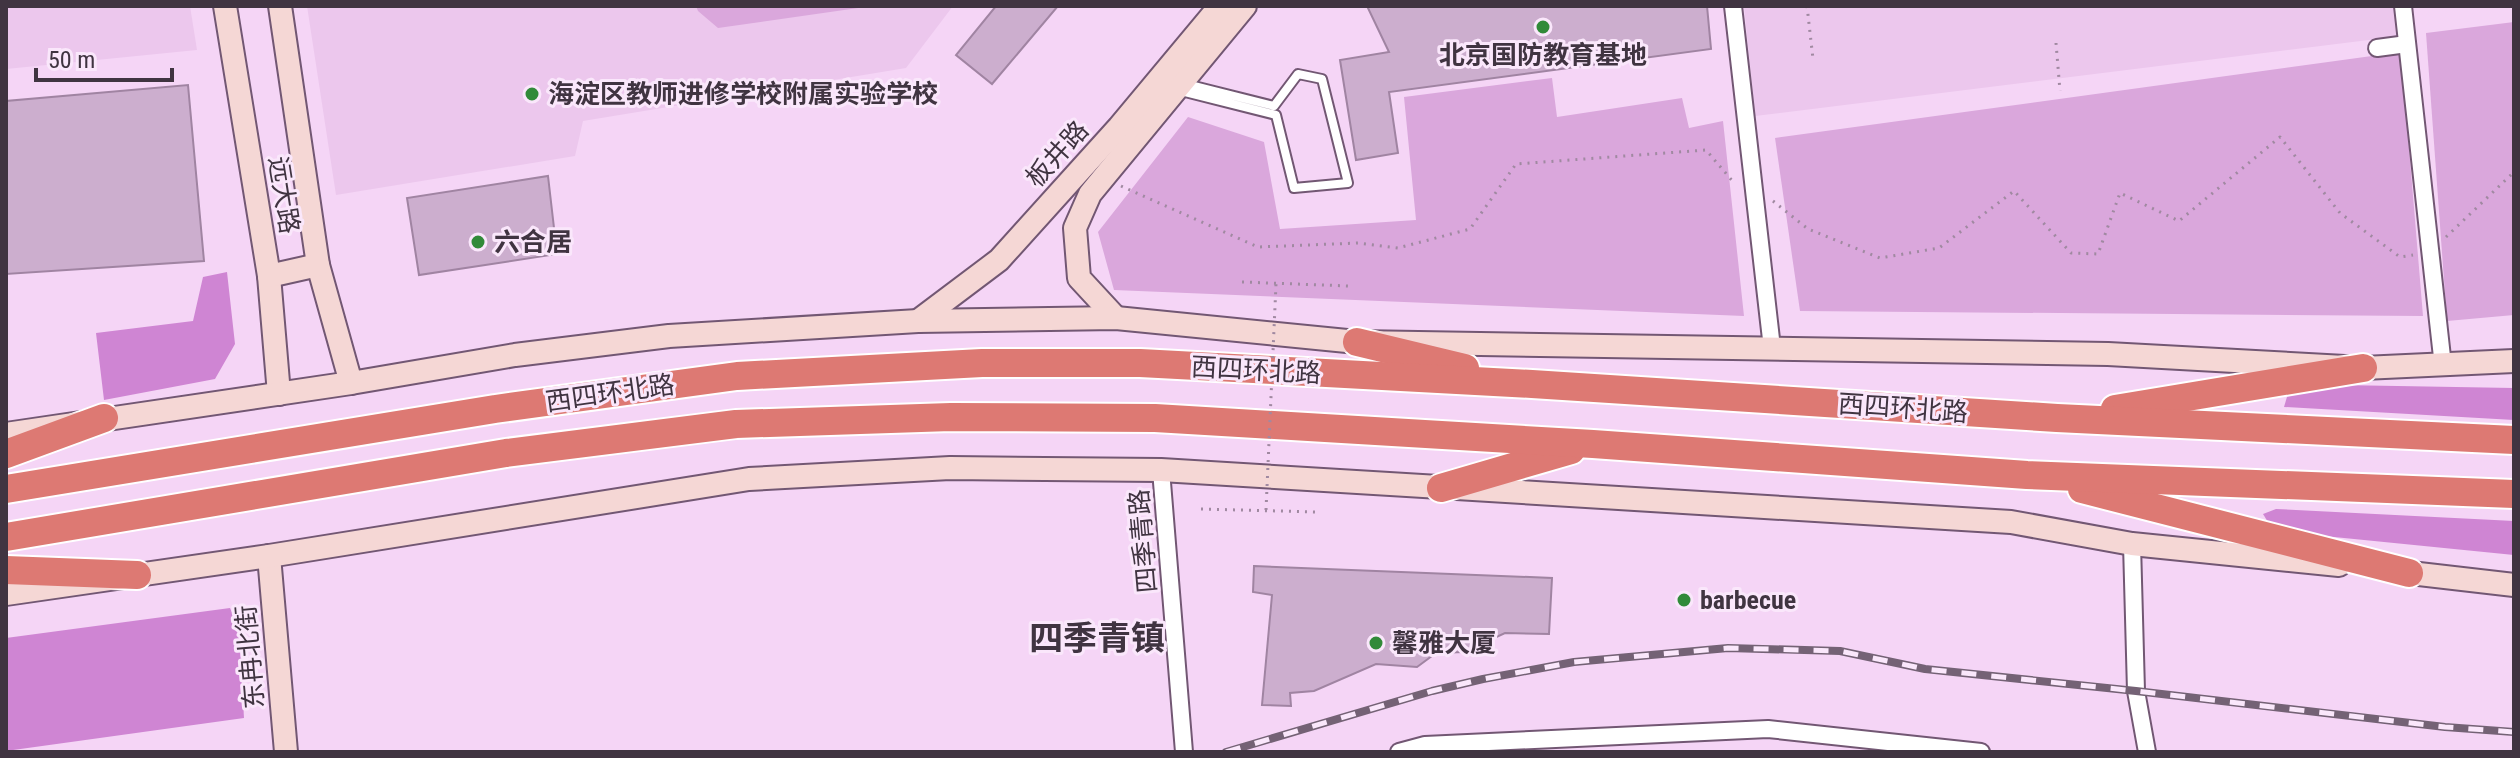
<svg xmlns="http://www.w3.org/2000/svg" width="2520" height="758" font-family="'Roboto Condensed','Noto Sans SC',sans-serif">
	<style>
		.built { fill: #ecc7ed }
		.green { fill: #daa7dc }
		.forest { fill: #cf85d3 }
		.building { fill: #ccaece; stroke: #a084a2; stroke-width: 2 }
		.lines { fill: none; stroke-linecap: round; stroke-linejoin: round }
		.lane-casing { stroke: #725773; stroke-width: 12 }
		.street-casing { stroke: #725773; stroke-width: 20 }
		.secondary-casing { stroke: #725773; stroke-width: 26 }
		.highway-casing { stroke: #fff; stroke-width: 32 }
		.path { stroke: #a089a1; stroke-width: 3; stroke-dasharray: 2 6; stroke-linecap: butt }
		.lane { stroke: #fff; stroke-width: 8 }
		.street { stroke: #fff; stroke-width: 16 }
		.secondary { stroke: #f5d7d5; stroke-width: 22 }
		.highway { stroke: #dd7973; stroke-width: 28 }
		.rail-casing { stroke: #746275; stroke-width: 8 }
		.rail { stroke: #fae7fb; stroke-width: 5; stroke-dasharray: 15; stroke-linecap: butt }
		.path-bridge { stroke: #a089a1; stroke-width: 3; stroke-dasharray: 2 6; stroke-linecap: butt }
		.poi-dot { fill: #318a39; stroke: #fae7fb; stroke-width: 3 }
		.labels { text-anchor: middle; stroke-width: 6; stroke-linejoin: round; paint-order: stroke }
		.poi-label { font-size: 26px; font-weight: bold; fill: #403441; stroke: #fae7fb; text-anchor: start }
		.street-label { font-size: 26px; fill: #403441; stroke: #fae7fb }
		.district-label { font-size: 34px; font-weight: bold; fill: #403441; stroke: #fae7fb }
	</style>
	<rect width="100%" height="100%" fill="#f5d5f6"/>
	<g class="built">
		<path d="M6 6H190L197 50 6 69Z"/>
		<path d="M307 6H953L906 68 583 121 575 156 336 195Z"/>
		<path d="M1744 6H2397L2401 36 1755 116Z"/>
	</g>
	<g class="green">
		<path d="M696 6H872L718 28 698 11Z"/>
		<path d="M2514 22V315L2447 321 2426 33Z"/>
		<path d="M2401 52 2423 316 1800 311 1775 138Z"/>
		<path d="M1552 78 1557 117 1682 98 1689 128 1723 121 1744 316 1114 290 1098 232 1188 117 1264 142 1280 229 1416 220 1404 97Z"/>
	</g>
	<g class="forest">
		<path d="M227 272 235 344 215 379 104 400 96 333 193 321 203 277Z"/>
		<path d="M2339 385 2514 388V420L2284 407 2289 390Z"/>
		<path d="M2276 509 2514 521V555L2314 535 2271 527 2263 514Z"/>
		<path d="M230 608 239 629 244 718 6 751V638Z"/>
	</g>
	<g class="building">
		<path d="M996 6H1058L992 84 956 55Z"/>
		<path d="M1367 6H1707L1711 49 1389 92 1398 153 1356 160 1340 60 1389 52Z"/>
		<path d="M188 85 204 261 6 274V101Z"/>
		<path d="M548 176 557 254 419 275 407 198Z"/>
		<path d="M1254 566 1552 578 1549 634 1505 633 1464 652 1436 653 1417 667 1376 664 1314 691 1290 693 1291 706 1262 705 1272 595 1253 592Z"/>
	</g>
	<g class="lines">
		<defs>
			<path id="lane" d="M1181 91 1276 115 1294 188 1348 183 1322 79 1298 74 1274 106 1186 84"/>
			<g id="street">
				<path d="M1733 6 1772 348"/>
				<path d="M2403 6 2443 366"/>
				<path d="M2377 48 2407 44"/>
				<path d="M1161 470 1184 752"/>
				<path d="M2132 544 2136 691 2147 752"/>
				<path d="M1399 752 1425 745 1768 729 1981 752"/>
			</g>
			<g id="secondary">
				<path d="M225 6 269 276 279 394"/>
				<path d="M280 6 318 265 351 383"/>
				<path d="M269 276 318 265"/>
				<path d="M1116 318 1079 278 1075 228 1090 194 1245 6"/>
				<path d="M918 321 999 260 1119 127 1220 6"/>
				<path d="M6 434 351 383 515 355 669 336 918 321 1116 318 1357 342 2108 354 2363 368 2514 361"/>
				<path d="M269 556 286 752"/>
				<path d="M2393 571 2514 585"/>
				<path d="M6 594 269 556 749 479 950 468 1161 470 2011 522 2132 544 2339 565"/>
			</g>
			<g id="highway">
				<path d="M1357 342 1465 368"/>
				<path d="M2115 409 2363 368"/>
				<path d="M6 454 104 418"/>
				<path d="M1441 488 1571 450"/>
				<path d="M6 489 495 409 737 376 982 363H1140L1532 384 2057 418 2514 440"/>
				<path d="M2082 489 2409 573"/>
				<path d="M6 537 506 453 736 424 951 417 1155 418 1593 444 2027 475 2514 494"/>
				<path d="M6 570 137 575"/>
			</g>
		</defs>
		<use href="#lane" class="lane-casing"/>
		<use href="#street" class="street-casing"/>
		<use href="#secondary" class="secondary-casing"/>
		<use href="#highway" class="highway-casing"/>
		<g class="path">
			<path d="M1807 6 1813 59"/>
			<path d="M2053 6V13"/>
			<path d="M2056 43 2060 91"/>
			<path d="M1121 186 1258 247 1358 243 1398 248 1470 229 1516 164 1706 150 1735 184"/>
			<path d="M1773 201 1808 229 1880 258 1939 248 2014 191 2071 253 2098 254 2120 193 2179 221 2280 137 2340 213 2400 257 2413 255"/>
			<path d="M2446 237 2514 172"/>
			<path d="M1242 282 1349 286"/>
			<path d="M1201 509 1317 512"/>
		</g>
		<use href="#lane" class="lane"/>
		<use href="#street" class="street"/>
		<use href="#secondary" class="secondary"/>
		<use href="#highway" class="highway"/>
		<defs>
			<path id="rail" d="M1226 752 1432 691 1483 679 1574 662 1728 648 1840 651 1925 669 2136 691 2445 727 2514 732"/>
		</defs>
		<use href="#rail" class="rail-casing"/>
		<use href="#rail" class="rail"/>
		<path class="path-bridge" d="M1266 510 1276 284"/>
	</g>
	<g class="poi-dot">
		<circle cx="1543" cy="27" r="8"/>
		<circle cx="532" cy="94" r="8"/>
		<circle cx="478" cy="242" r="8"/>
		<circle cx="1684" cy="600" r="8"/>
		<circle cx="1376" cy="643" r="8"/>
	</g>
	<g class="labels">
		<g class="poi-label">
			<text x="1543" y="64" text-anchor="middle">北京国防教育基地</text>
			<text x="548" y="103">海淀区教师进修学校附属实验学校</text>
			<text x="494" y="251">六合居</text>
			<text x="1700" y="609">barbecue</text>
			<text x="1392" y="652">馨雅大厦</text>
		</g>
		<g class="street-label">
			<text transform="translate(1057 154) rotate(-48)" y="9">板井路</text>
			<text transform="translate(284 195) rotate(81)" y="9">远大路</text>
			<text transform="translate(1256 370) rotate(3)" y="9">西四环北路</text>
			<text transform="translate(610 393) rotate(-8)" y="9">西四环北路</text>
			<text transform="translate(1903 408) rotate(4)" y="9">西四环北路</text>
			<text transform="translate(1143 541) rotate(-95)" y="9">四季青路</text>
			<text transform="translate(250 657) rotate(-95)" y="9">东冉北街</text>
		</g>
		<g class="district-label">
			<text x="1097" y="650">四季青镇</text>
		</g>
	</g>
	<rect width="2520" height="758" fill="none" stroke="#403441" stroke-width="16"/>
	<path d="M36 68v12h136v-12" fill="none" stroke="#403441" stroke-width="4"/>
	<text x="48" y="68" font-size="24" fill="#403441" stroke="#fae7fb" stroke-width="6" paint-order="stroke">50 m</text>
</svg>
